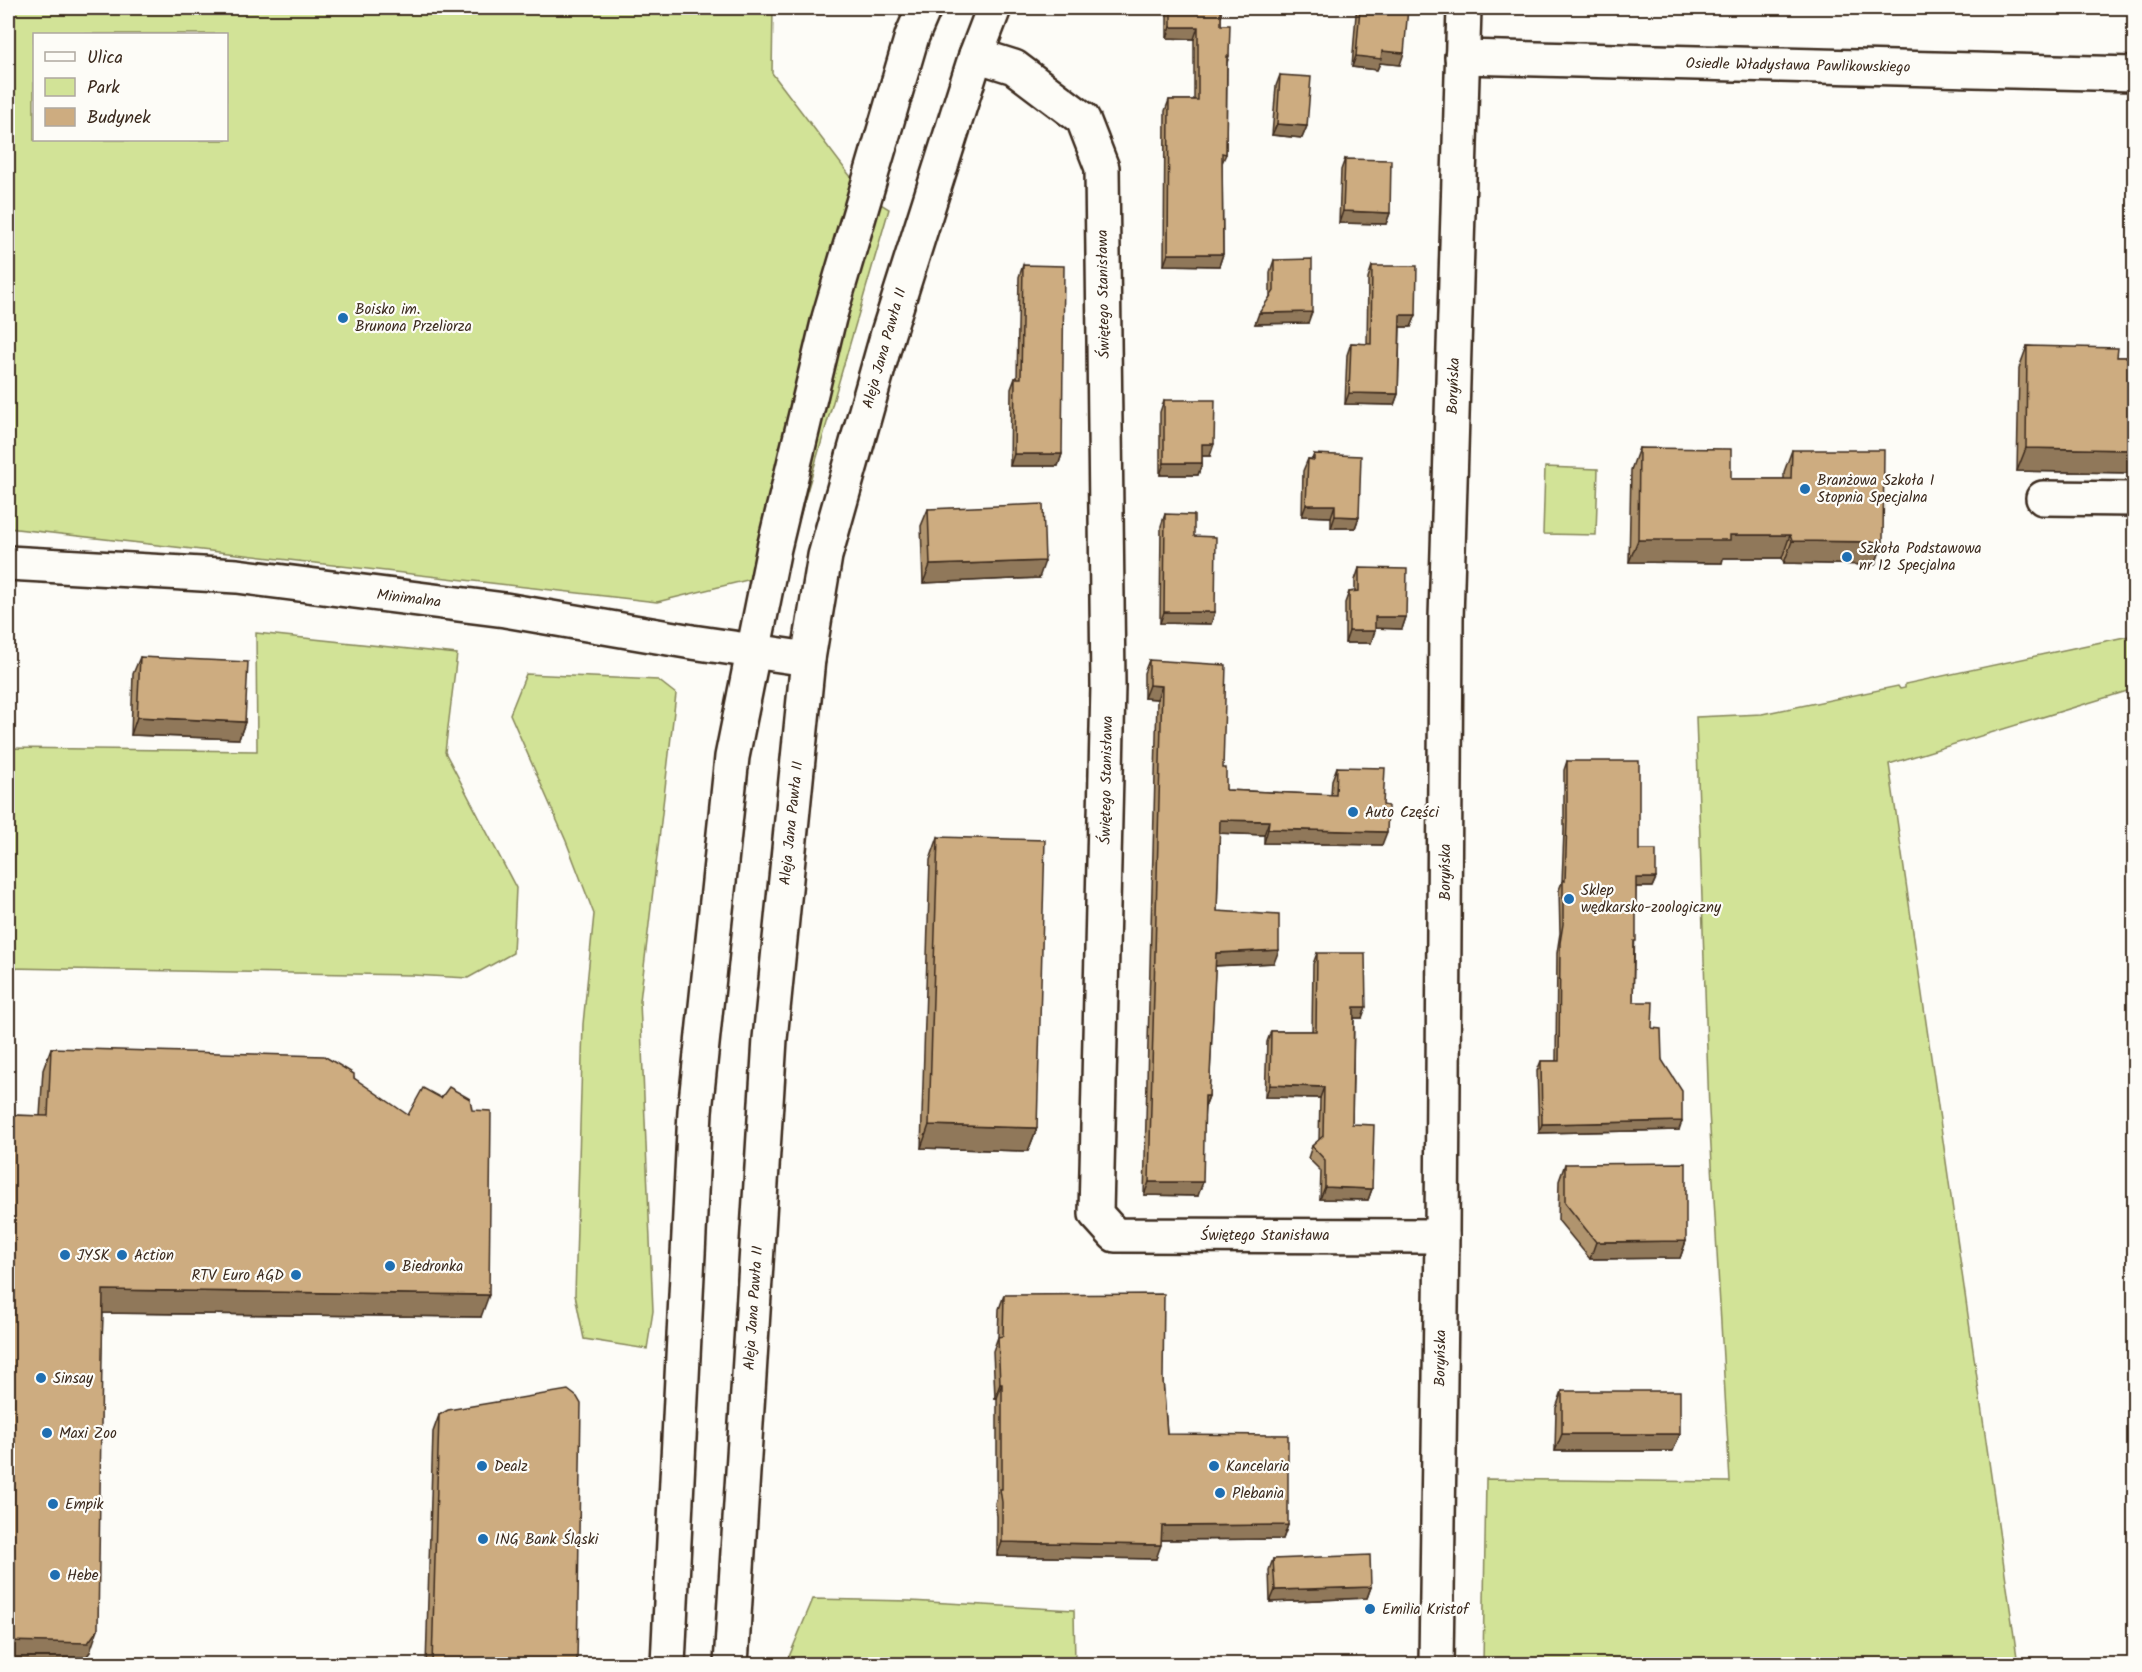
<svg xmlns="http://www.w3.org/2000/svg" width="2142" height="1672" font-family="Kalam,sans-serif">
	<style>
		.green { fill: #d2e397; stroke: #86865a; stroke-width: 1.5; fill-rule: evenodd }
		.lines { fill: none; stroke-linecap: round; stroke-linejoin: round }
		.minor-casing { stroke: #3b2a1e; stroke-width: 38 }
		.minor { stroke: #fdfcf7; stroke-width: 33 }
		.wall { fill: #b0946e; stroke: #3b2a1e; stroke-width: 1.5 }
		.shaded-wall { fill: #90785a; stroke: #3b2a1e; stroke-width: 1.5 }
		.building { fill: #cdac80; stroke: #3b2a1e; stroke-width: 1.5 }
		.poi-dot { fill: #1f6fb2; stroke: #fdfcf7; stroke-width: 2 }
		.labels { text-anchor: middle; stroke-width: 4.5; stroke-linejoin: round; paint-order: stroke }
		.street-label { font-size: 15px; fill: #3b2a1e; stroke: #fdfcf7 }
		.poi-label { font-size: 15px; fill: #3b2a1e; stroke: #fdfcf7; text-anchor: start }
	</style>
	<rect width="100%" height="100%" fill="#fdfcf7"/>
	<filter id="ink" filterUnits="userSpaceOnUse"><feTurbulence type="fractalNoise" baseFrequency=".0167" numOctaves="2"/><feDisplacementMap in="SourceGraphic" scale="12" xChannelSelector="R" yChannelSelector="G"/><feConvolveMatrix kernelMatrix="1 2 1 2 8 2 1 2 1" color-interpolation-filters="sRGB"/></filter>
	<g filter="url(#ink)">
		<g class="green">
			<path d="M8 8H773L772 73 863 193 889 209 784 571 657 602 8 528ZM34 34H226V140H34Z"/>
			<path d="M1545 467 1598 469 1596 535 1543 534Z"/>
			<path d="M256 633 457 654 445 752 516 888 513 953 468 978 412 975 8 968V748L257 751Z"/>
			<path d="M2134 635V689L1889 764 2018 1664H1483L1486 1479 1730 1482 1709 1111 1696 717 1762 714 1898 686 1900 689 1905 688V684Z"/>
			<path d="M526 674 658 680 676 694 640 1001 653 1311 647 1349 584 1339 575 1295 583 1024 594 914 566 841 510 714Z"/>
			<path d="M813 1599 910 1601 1074 1610 1075 1664H786Z"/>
		</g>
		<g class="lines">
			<defs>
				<g id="minor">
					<path d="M976 55 1014 67 1083 119 1102 168 1108 685 1096 1214 1115 1235 1442 1236"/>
					<path d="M1462 57 2134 74"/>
					<path d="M2043 498 2134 499"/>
					<path d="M8 563 237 576 505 610 692 642 808 659"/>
					<path d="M668 1664 695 1111 732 757 774 548 829 318 912 36 924 8"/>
					<path d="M731 1664 770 1039 808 659 825 556 888 333 976 55 994 8"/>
					<path d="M1436 1664 1442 1236 1446 619 1464 8"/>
				</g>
			</defs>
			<use href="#minor" class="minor-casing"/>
			<use href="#minor" class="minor"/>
		</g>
		<g class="wall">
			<path d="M1167 8H1221V25L1229 56 1227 63 1226 154 1222 163 1223 254 1219 266 1164 265 1165 111 1169 100H1194V39L1167 38Z"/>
			<path d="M1358 8H1408L1400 65 1380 63 1377 70 1352 67 1356 14Z"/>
			<path d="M1280 75 1307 126 1302 138 1272 135 1276 86Z"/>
			<path d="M1345 159 1390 213 1386 224 1339 223 1341 170Z"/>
			<path d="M1274 260 1308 323 1255 324 1270 297V272Z"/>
			<path d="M1023 265 1062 454 1058 466H1010L1011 389 1015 378H1017L1019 277Z"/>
			<path d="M1372 266 1416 315 1411 327H1400L1398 394 1394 405 1345 404 1347 355 1351 343 1367 344 1368 278Z"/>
			<path d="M2027 346 2117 357H2134V473L2017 471 2019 368Z"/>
			<path d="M1164 400 1210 456H1202V463L1198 475H1160V412Z"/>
			<path d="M1639 448 1731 479H1784V472L1792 450 1883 542 1875 565 1784 563 1782 558H1723L1722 563 1629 562 1631 470Z"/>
			<path d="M1314 454 1359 517 1355 528H1331V517L1302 516 1303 471 1308 459H1312Z"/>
			<path d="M928 509 1039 578 923 583 921 526Z"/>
			<path d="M1165 514 1194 536 1215 612 1211 624 1160 623 1161 526Z"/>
			<path d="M1359 568 1406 617 1402 629 1375 628 1371 643H1345V603L1349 592 1355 591V580Z"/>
			<path d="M140 657 245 722 239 739 131 735 133 674Z"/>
			<path d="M1149 660 1223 768 1226 790 1331 795 1332 780 1337 767 1383 805 1382 845 1264 843V835L1219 833 1217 911 1274 963 1215 966 1209 1096 1205 1107 1198 1196 1144 1195 1157 699 1144 698V673Z"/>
			<path d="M1567 761 1639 850 1656 878 1652 887H1636L1633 1002 1652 1028 1662 1060 1679 1130 1539 1133 1537 1071 1541 1061H1556L1557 953 1560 933 1559 890 1562 882 1564 830V770Z"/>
			<path d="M938 837 1037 1128 1028 1151 921 1148 930 860Z"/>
			<path d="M1317 953 1362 1018H1354L1352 1124 1372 1189 1368 1200 1320 1199 1321 1171 1308 1158 1312 1146 1319 1140 1320 1098 1265 1097 1267 1042 1271 1031H1312L1313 964Z"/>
			<path d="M51 1048 354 1078 481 1317 103 1313 90 1652 80 1665 8 1664V1115L40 1116 43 1070Z"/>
			<path d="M1565 1164 1686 1241 1680 1258 1590 1259 1558 1220 1559 1181Z"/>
			<path d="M1004 1295 1163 1380 1167 1434 1288 1525 1283 1539 1161 1540 1156 1559 997 1556V1516L995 1503 997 1497V1398H995L993 1351 998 1337 999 1309Z"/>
			<path d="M1562 1391 1673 1451H1555L1556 1408Z"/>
			<path d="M439 1415 577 1665H426L433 1432Z"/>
			<path d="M1273 1559 1371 1587 1367 1598 1270 1602 1269 1570Z"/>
		</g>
		<g class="shaded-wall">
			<path d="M1171 27H1198L1194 39 1167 38Z"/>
			<path d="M1382 51 1404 53 1400 65 1380 63 1377 70 1352 67 1356 56Z"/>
			<path d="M1277 124 1307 126 1302 138 1272 135Z"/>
			<path d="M1343 211 1390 213 1386 224 1339 223Z"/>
			<path d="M1168 254H1223L1219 266 1164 265Z"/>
			<path d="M1312 312 1308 323 1255 324 1259 313Z"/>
			<path d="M1400 315H1416L1411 327H1396Z"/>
			<path d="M1349 393 1398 394 1394 405 1345 404Z"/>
			<path d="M1202 444H1214L1210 456H1198Z"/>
			<path d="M2026 448 2134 450V473L2017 471Z"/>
			<path d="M1014 454H1062L1058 466H1010Z"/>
			<path d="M1164 463H1202L1198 475H1160Z"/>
			<path d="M1306 505H1335L1331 517 1302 516Z"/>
			<path d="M1335 516 1359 517 1355 528H1331Z"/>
			<path d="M1730 535H1790L1782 558H1723L1722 563 1629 562 1638 540Z"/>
			<path d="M1792 541 1883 542 1875 565 1784 563Z"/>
			<path d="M1045 561 1039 578 923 583 930 565Z"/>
			<path d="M1164 612H1215L1211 624 1160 623Z"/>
			<path d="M1375 617H1406L1402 629 1371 628Z"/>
			<path d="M1349 631H1375L1371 643H1345Z"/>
			<path d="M1149 685 1162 686 1157 699 1144 698Z"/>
			<path d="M137 717 245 722 239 739 131 735Z"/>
			<path d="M1220 820 1269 821 1264 835 1215 833Z"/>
			<path d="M1268 829 1387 832 1382 845 1264 843Z"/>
			<path d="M1636 878H1656L1652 887H1632Z"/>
			<path d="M1279 950 1274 963 1211 966 1216 953Z"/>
			<path d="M1354 1007H1366L1362 1018H1350Z"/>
			<path d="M1270 1085 1324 1087 1320 1098 1265 1097Z"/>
			<path d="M1205 1096H1209L1204 1109Z"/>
			<path d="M1682 1121 1679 1130 1539 1133 1542 1124Z"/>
			<path d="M929 1125 1037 1128 1028 1151 921 1148Z"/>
			<path d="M1149 1182H1203L1198 1196 1144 1195Z"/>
			<path d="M1325 1187 1372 1189 1368 1200 1320 1199Z"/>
			<path d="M1686 1241 1680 1258 1590 1259 1596 1242Z"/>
			<path d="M103 1290 489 1295 481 1317 95 1313Z"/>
			<path d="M1000 1384H1002L997 1398H995Z"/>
			<path d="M1562 1434H1680L1673 1451H1555Z"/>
			<path d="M1288 1525 1283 1539 1156 1540 1162 1526Z"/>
			<path d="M1002 1542 1161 1545 1156 1559 997 1556Z"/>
			<path d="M1371 1587 1367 1598 1270 1602 1275 1590Z"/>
			<path d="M98 1629 90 1652 80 1665 8 1664V1641Z"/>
		</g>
		<g class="building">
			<path d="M1171 8H1221V25H1230L1229 56H1227L1226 154 1222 153 1223 254H1168L1169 100H1198V27H1171Z"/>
			<path d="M1360 8H1408L1404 53 1382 51 1381 59 1356 56Z"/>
			<path d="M1280 75 1311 77 1307 126 1277 124Z"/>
			<path d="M1345 159 1391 160 1390 213 1343 211Z"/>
			<path d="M1312 259V312L1259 313 1274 291V260Z"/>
			<path d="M1023 265 1064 266 1062 454H1014L1015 378H1021Z"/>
			<path d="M1372 266H1417L1416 315H1400L1398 394 1349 393 1351 343 1371 344Z"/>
			<path d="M2027 346 2118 348 2117 357H2134V450L2026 448Z"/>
			<path d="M1164 400H1215L1214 444H1202V463H1164Z"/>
			<path d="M1639 448 1731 449V479H1791L1792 450H1884L1883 542 1792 541 1790 535H1730V540H1638Z"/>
			<path d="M1314 454 1361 456 1359 517 1335 516V505H1306L1308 459 1314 460Z"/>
			<path d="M1043 504 1045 561 930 565 928 509Z"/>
			<path d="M1165 514 1194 515V536L1216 537 1215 612H1164Z"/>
			<path d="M1359 568 1407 569 1406 617H1375V631H1349V592L1359 591Z"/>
			<path d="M140 657 248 662 245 722 137 717Z"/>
			<path d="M1149 660 1226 665 1223 768H1226V790L1336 795 1337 767 1385 768 1383 805 1388 806 1387 832 1268 829 1269 821 1220 820 1217 911 1279 915V950L1216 953 1209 1096H1205L1203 1182H1149L1162 686 1149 685Z"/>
			<path d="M1567 761H1639V850H1656V878H1636V941H1634L1633 1002H1653L1652 1028 1661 1029 1662 1060 1682 1091V1121L1542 1124 1541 1061H1559L1560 943 1563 924V880L1565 881 1567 821Z"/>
			<path d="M938 837 1045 840 1037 1128 929 1125Z"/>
			<path d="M1317 953H1365L1366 1007H1354L1352 1124 1374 1125 1372 1189 1325 1187V1160L1312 1146 1323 1136 1324 1087 1270 1085 1271 1031H1316Z"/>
			<path d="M51 1048 324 1056 354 1074V1078L408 1115 423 1088 441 1098 449 1087 470 1099 472 1110 491 1111 489 1295 103 1290 98 1629 88 1643 8 1641V1115L48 1116Z"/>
			<path d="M1686 1163V1241L1596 1242 1565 1203V1164Z"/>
			<path d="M1164 1294 1163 1380 1167 1434 1288 1435V1525L1162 1526 1161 1545 1002 1542V1502L1000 1489H1002V1384H1000L998 1337 1003 1336 1004 1295Z"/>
			<path d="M568 1390 577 1397 581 1404 577 1665H432L439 1415 448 1410Z"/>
			<rect x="1562" y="1391" width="118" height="43"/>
			<path d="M1370 1555 1371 1587 1275 1590 1273 1559Z"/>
		</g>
	</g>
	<g class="poi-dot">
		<circle cx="343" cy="318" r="6"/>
		<circle cx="1805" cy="489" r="6"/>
		<circle cx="1847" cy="557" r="6"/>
		<circle cx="1353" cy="812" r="6"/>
		<circle cx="1569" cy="899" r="6"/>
		<circle cx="65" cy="1255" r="6"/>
		<circle cx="122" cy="1255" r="6"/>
		<circle cx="390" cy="1266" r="6"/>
		<circle cx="296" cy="1275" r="6"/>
		<circle cx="41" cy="1378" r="6"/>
		<circle cx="47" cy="1433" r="6"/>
		<circle cx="482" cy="1466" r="6"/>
		<circle cx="1214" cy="1466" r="6"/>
		<circle cx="1220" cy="1493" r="6"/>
		<circle cx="53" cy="1504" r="6"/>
		<circle cx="483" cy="1539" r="6"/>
		<circle cx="55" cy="1575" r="6"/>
		<circle cx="1370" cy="1609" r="6"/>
	</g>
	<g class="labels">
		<g class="street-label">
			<text transform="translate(1798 65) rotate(1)" y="5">Osiedle Władysława Pawlikowskiego</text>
			<text transform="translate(1103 294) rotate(-91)" y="5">Świętego Stanisława</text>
			<text transform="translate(884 348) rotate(-74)" y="5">Aleja Jana Pawła II</text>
			<text transform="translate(1453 386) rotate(-88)" y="5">Boryńska</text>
			<text transform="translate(409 598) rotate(7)" y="5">Minimalna</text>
			<text transform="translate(1106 780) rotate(-89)" y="5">Świętego Stanisława</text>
			<text transform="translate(791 823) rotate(-84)" y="5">Aleja Jana Pawła II</text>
			<text transform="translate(1445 872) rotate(-90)" y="5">Boryńska</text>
			<text x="1265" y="1240">Świętego Stanisława</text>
			<text transform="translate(753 1308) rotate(-86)" y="5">Aleja Jana Pawła II</text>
			<text transform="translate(1440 1358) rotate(-89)" y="5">Boryńska</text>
		</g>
		<g class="poi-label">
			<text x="355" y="314">Boisko im.<tspan x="355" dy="17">Brunona Przeliorza</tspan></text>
			<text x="1817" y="485">Branżowa Szkoła I<tspan x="1817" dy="17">Stopnia Specjalna</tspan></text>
			<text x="1859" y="553">Szkoła Podstawowa<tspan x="1859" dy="17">nr 12 Specjalna</tspan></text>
			<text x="1365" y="817">Auto Części</text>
			<text x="1581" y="895">Sklep<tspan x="1581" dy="17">wędkarsko-zoologiczny</tspan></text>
			<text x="77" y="1260">JYSK</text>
			<text x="134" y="1260">Action</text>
			<text x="402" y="1271">Biedronka</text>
			<text x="284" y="1280" text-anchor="end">RTV Euro AGD</text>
			<text x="53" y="1383">Sinsay</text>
			<text x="59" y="1438">Maxi Zoo</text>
			<text x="494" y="1471">Dealz</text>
			<text x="1226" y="1471">Kancelaria</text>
			<text x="1232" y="1498">Plebania</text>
			<text x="65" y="1509">Empik</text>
			<text x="495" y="1544">ING Bank Śląski</text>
			<text x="67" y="1580">Hebe</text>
			<text x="1382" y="1614">Emilia Kristof</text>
		</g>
	</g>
	<rect width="2142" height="1672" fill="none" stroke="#fdfcf7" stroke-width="30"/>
	<rect x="15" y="15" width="2112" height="1642" fill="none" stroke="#3b2a1e" stroke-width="2" filter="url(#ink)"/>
	<rect x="33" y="33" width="195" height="108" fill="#fdfcf7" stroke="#afa8a0" stroke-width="1.5"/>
	<rect x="45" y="52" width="30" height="9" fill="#fdfcf7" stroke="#afa8a0" stroke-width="1.5"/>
	<text x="87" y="63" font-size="18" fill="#3b2a1e">Ulica</text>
	<rect x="45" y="78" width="30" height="18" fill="#d2e397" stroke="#afa8a0" stroke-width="1.5"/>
	<text x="87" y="93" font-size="18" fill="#3b2a1e">Park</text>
	<rect x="45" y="108" width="30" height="18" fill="#cdac80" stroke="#afa8a0" stroke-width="1.5"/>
	<text x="87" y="123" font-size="18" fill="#3b2a1e">Budynek</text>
</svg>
